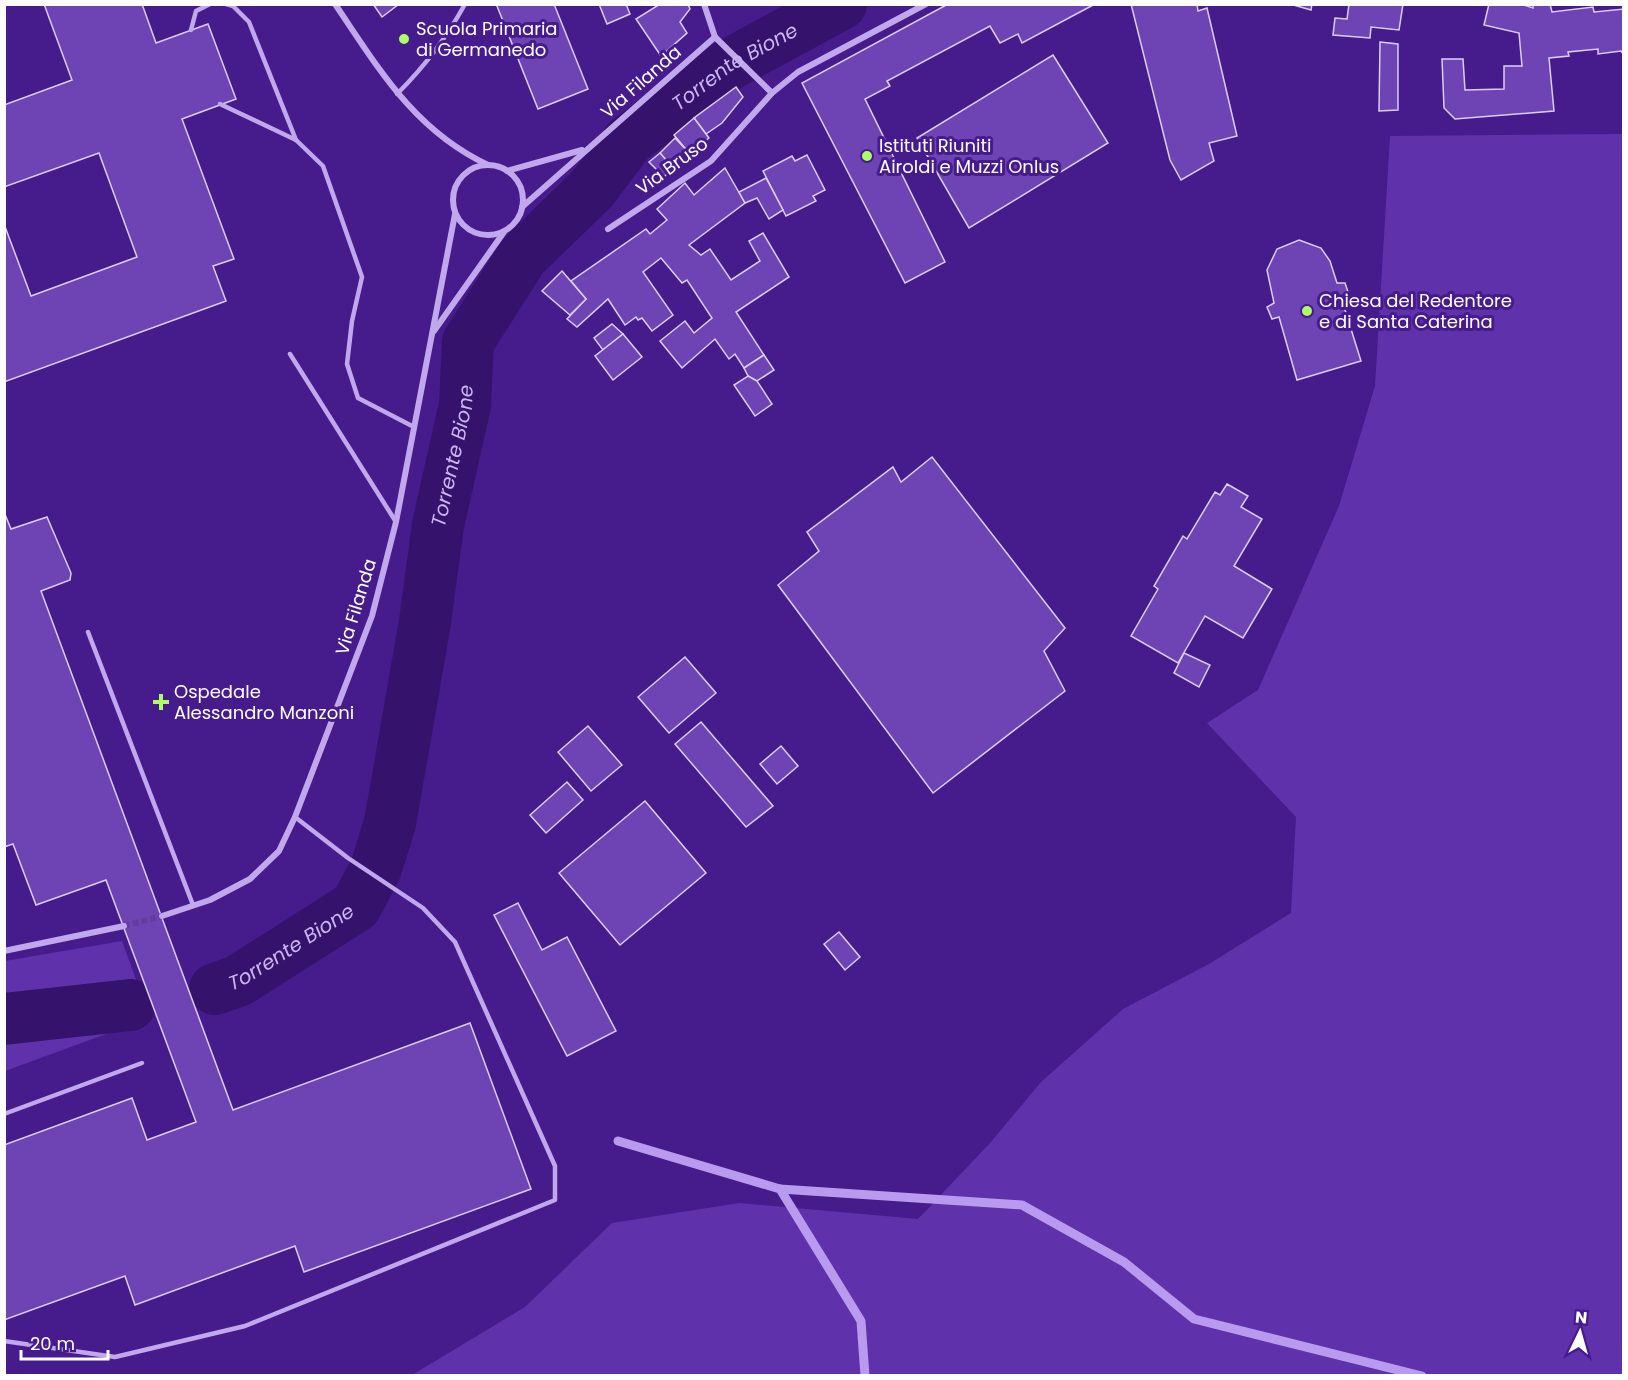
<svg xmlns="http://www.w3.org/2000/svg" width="1628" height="1380" font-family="Poppins,sans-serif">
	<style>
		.green { fill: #5f32ac }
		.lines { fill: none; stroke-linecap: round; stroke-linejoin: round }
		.stream { stroke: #b89bef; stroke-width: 9 }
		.river { stroke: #35126b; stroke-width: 52 }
		.building { fill: #6e44b4; stroke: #ddcdfa; stroke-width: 1.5 }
		.minor-tunnel { stroke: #623d9d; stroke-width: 6; stroke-dasharray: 6 3; stroke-linecap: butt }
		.service { stroke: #c1a8ed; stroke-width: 4.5 }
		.minor { stroke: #c1a8ed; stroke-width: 6 }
		.poi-dot { fill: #adfe65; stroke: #461b8c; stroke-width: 2 }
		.labels { text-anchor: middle; stroke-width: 6; stroke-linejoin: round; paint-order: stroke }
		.poi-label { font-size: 18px; fill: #fff; stroke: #461b8c; text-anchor: start }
		.street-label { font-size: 18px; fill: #fff; stroke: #461b8c }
		.water-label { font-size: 20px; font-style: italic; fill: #cbb4f4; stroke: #461b8c }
	</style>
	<rect width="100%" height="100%" fill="#461b8c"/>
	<g class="green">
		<path d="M1623 134V1375H412L525 1307 612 1223 739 1203 918 1219 990 1143 1041 1082 1123 1009 1209 964 1291 913 1296 817 1207 723 1258 690 1339 506 1375 386 1390 136Z"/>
		<path d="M122 941 150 1018 5 1071V961Z"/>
	</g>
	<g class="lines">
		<g class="stream">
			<path d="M618 1141 780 1189 861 1321 865 1376"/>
			<path d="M780 1189 1022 1205 1124 1262 1194 1319 1422 1376"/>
		</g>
		<g class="river">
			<path id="s1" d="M215 989 238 981 356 906 376 868 390 823 425 622 438 525 465 405 468 342 522 257 592 189 629 140 730 64 841 4"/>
			<path d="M4 1019 130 1005"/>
		</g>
	</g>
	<g class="building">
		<path d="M44 4H142L156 43 208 24 236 99 182 119 234 259 213 266 226 301 4 382V224L31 296 137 257 99 153 4 187V105L72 80Z"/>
		<path d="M373 4H399L382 17Z"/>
		<path d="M500 4H554L588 89 538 109 497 6Z"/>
		<path d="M599 4H626L630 14 607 24Z"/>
		<path d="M660 4H688L690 9 680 22 687 33 661 56 636 19Z"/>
		<path d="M948 4H1095L1022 43 1018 34 1000 43 990 26 887 81 890 86 865 99 945 262 905 283 802 83Z"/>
		<path d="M1131 4H1197L1198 11 1207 8 1237 136 1209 143 1214 161 1181 180 1170 160Z"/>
		<path d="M1290 4H1312L1311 10Z"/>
		<path d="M1349 4H1403L1399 30 1371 27 1370 38 1333 35 1335 18 1347 19Z"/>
		<path d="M1489 4H1521L1533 8V4H1550L1552 12 1593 7 1594 12 1624 9V55L1621 51 1598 54V49L1568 52 1569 56 1549 58 1554 111 1455 119 1444 108 1442 59H1463L1465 90 1504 89V66H1522L1519 33 1484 25Z"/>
		<path d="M1380 42 1398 44V110L1379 111Z"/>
		<path d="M1053 55 1108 143 969 228 917 138Z"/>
		<path d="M736 87 743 97 722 123 706 134 694 118Z"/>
		<path d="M694 118 709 138 690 154 674 135Z"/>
		<path d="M675 138 690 154 673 168 660 153Z"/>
		<path d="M660 153 673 168 664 177 649 162Z"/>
		<path d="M807 155 825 190 813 196 816 201 786 216 763 171 792 156 795 161Z"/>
		<path d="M725 168 745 203 689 245 701 255 710 249 731 280 760 261 749 241 763 233 789 277 736 312 764 355 744 368 735 354 729 359 715 339 682 368 660 341 685 321 694 333 712 318 687 280 682 283 661 258 643 272 673 315 652 331 642 318 638 320 636 317 625 325 608 299 577 327 567 319 586 299 571 281 646 229 650 234 667 220 657 209 685 183 694 195Z"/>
		<path d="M766 178 783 210 769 219 757 198 745 203 739 192Z"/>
		<path d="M1299 240 1321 248 1330 261 1337 283H1345L1348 292 1341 297 1361 361 1297 380 1279 317 1272 319 1267 307 1274 303 1267 270 1277 249Z"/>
		<path d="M562 271 586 299 570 315 542 291Z"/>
		<path d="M612 324 623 334 603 350 594 338Z"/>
		<path d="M623 334 642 357 613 380 595 356Z"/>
		<path d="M764 355 774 370 757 381 748 376 744 368Z"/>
		<path d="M748 376 757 381 772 404 755 416 734 385Z"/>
		<path d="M932 457 1065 628 1044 651 1065 691 933 793 778 585 819 551 807 532 893 467 901 482Z"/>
		<path d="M1227 484 1248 496 1241 507 1262 519 1234 566 1272 589 1243 638 1205 616 1178 663 1131 636 1158 589 1154 586 1183 536 1187 539 1215 492 1220 495Z"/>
		<path d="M4 512 11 529 47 517 71 573 70 580 41 591 233 1110 470 1023 531 1189 304 1272 295 1246 135 1305 125 1276 4 1320V1145L132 1098 147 1140 196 1122 106 880 36 905 13 844 4 847Z"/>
		<path d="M1184 653 1210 665 1199 687 1174 673Z"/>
		<path d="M685 657 716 693 669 733 638 697Z"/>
		<path d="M701 722 773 806 746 827 675 744Z"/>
		<path d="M588 726 622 765 591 791 558 752Z"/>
		<path d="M781 746 798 766 777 784 760 764Z"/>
		<path d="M567 782 583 800 546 833 530 815Z"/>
		<path d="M645 801 706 873 620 945 559 873Z"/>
		<path d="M518 903 542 950 567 937 616 1031 567 1056 494 915Z"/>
		<path d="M839 932 860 957 845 970 824 944Z"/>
	</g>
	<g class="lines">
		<path class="minor-tunnel" d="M124 926 162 916"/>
		<g class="service">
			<path d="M226 4 233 6 249 22 296 140 323 166 362 277 352 321 347 364 358 398 414 427"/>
			<path d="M191 30 196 11 210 4"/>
			<path d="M397 94C425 66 446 39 465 4"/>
			<path d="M220 104 296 140"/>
			<path d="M290 354 396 522"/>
			<path d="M88 632 193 905"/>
			<path d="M4 1114 142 1063"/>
			<path d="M4 1341 115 1357 245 1326 555 1200V1166L455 942 423 908 348 858 295 817"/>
		</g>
		<g class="minor">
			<path d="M335 4C379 69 414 130 488 165"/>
			<path d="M704 4 715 37 772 93"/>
			<circle cx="488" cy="200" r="35"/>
			<path d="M507 171 582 150"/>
			<path d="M522 207 715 37"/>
			<path d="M608 229 711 161 772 93 798 72 926 4"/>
			<path d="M434 331 504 232"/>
			<path d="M162 916 210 900 250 879 279 851 295 817 372 616 396 522 455 214"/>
			<path d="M4 951 124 926"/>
		</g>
	</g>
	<g class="poi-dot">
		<circle cx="404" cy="39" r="6"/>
		<circle cx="867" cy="156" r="6"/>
		<circle cx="1307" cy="311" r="6"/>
		<path d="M158 693h6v6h6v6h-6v6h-6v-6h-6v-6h6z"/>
	</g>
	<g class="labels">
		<g class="poi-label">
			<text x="416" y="35">Scuola Primaria<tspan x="416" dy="21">di Germanedo</tspan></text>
			<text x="879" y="152">Istituti Riuniti<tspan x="879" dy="21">Airoldi e Muzzi Onlus</tspan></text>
			<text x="1319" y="307">Chiesa del Redentore<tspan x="1319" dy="21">e di Santa Caterina</tspan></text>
			<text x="174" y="698">Ospedale<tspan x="174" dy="21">Alessandro Manzoni</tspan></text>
		</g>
		<g class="street-label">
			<text transform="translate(641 82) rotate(-41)" y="6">Via Filanda</text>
			<text transform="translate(672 166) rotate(-36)" y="6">Via Bruso</text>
			<text transform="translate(356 607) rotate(-73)" y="6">Via Filanda</text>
		</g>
		<g class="water-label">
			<text dy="7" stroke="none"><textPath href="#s1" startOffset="1131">Torrente Bione</textPath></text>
			<text dy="7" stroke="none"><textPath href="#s1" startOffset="627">Torrente Bione</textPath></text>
			<text dy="7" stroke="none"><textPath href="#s1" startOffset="87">Torrente Bione</textPath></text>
		</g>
	</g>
	<rect width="1628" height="1380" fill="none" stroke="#ffffff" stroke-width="12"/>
	<g transform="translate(1580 1332) rotate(5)" stroke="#461b8c" stroke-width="4.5" paint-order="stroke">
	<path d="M0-4.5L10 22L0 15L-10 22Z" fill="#ffffff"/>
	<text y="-9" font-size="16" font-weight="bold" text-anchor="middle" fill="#ffffff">N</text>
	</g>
	<path d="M21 1350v9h87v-9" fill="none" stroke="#ffffff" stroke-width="3"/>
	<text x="30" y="1350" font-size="18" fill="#ffffff" stroke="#461b8c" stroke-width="4.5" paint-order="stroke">20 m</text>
</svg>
